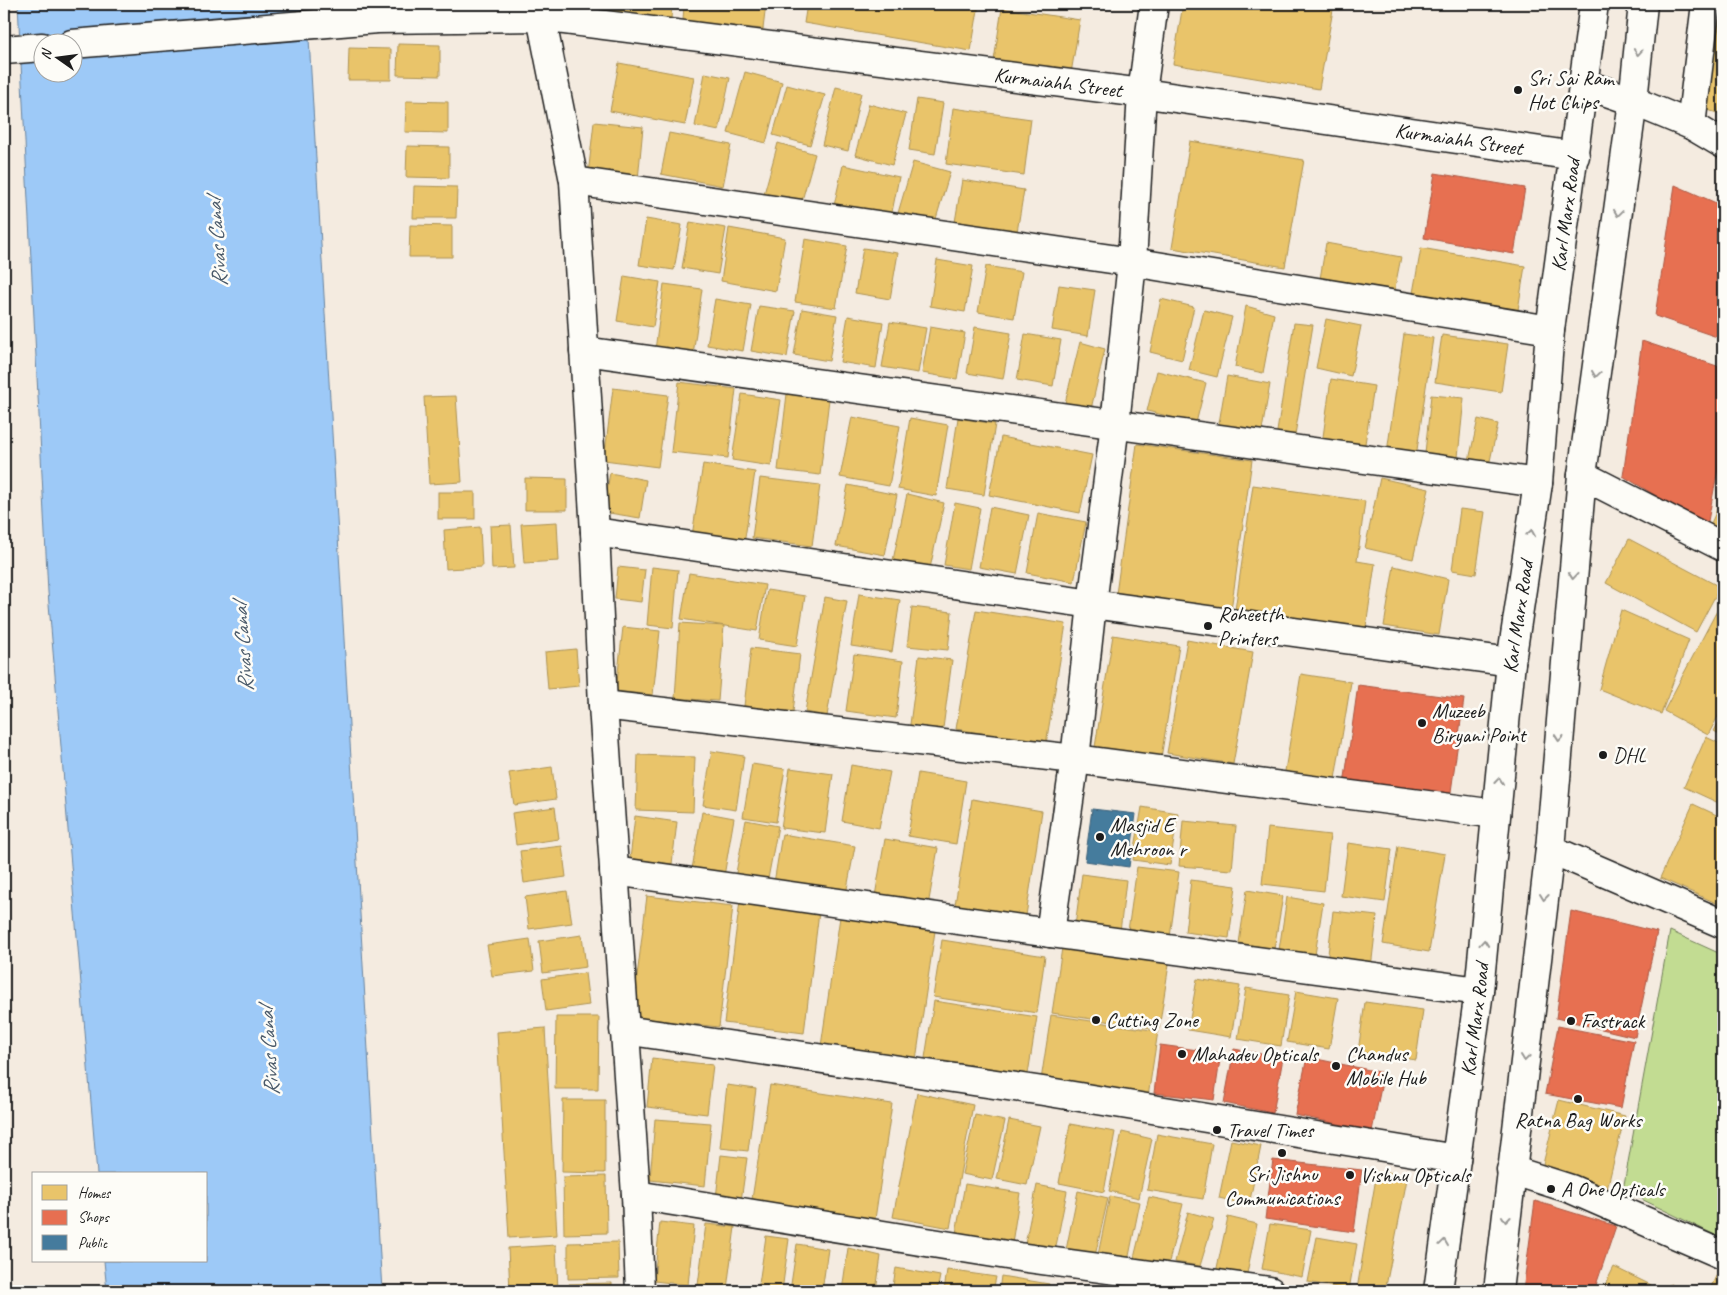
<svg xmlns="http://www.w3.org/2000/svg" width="1727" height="1295" font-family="Caveat,sans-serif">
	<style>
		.green { fill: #c2dc92; stroke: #6f7c57 }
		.water { fill: #9dc9f7; stroke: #69849f; fill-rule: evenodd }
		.homes { fill: #e9c46a; stroke: #ac9253 }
		.shops { fill: #e76f51; stroke: #aa5641 }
		.public { fill: #457b9d; stroke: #395e76 }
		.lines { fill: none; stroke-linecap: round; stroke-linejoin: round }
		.street-casing { stroke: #1c1c1c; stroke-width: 31 }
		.secondary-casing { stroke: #1c1c1c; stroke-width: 31 }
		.street { stroke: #fdfcf7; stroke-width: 28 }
		.secondary { stroke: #fdfcf7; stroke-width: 28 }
		.oneway { stroke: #989794 }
		.poi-dot { fill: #1c1c1c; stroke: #fdfcf7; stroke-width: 2 }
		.labels { text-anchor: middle; stroke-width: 5; stroke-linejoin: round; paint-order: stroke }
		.poi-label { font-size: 21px; fill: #1c1c1c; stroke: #fdfcf7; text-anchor: start }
		.street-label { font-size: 21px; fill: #1c1c1c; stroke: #fdfcf7 }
		.water-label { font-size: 22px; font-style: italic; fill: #495969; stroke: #fdfcf7 }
	</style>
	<rect width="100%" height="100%" fill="#f4ebe0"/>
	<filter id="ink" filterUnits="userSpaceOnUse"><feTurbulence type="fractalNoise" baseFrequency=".02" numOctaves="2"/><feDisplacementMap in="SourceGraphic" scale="10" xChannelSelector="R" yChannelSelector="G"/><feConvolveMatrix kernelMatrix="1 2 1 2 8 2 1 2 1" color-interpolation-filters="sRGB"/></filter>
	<g filter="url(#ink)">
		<path class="green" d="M1670 931 1723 955V1239L1623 1190Z"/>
		<path class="water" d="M18 4H307L382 1291H107L104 1261H206V1174H97L48 592ZM42 42H72V72H42Z"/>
		<g class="homes">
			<path d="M591 4H672L671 19 590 11Z"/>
			<path d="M684 4H766L763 29 683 21Z"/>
			<path d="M807 4H979L971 51 804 23Z"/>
			<path d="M1183 4H1334L1319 89 1173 64Z"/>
			<path d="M1711 4H1723V99L1718 113 1684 104Z"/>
			<path d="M1002 8 1080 20 1070 79 993 67Z"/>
			<path d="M398 44 440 45V76L397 75Z"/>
			<path d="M349 48 391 49V80H348Z"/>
			<path d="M619 63 694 77 685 125 610 111Z"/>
			<path d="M745 72 782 82 766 143 728 133Z"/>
			<path d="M705 73 730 78 719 131 695 126Z"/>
			<path d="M787 85 825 95 810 145 773 135Z"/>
			<path d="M836 87 861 93 848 151 822 145Z"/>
			<path d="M917 99 943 103 935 154 909 150Z"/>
			<path d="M406 101 448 102V133L405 132Z"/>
			<path d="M869 104 906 114 892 165 855 155Z"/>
			<path d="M953 108 1031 119 1024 175 946 164Z"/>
			<path d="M594 122 643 127 638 180 588 175Z"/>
			<path d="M669 133 731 145 723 186 661 174Z"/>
			<path d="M1190 141 1304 160 1285 267 1172 248Z"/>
			<path d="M778 143 815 154 801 204 764 194Z"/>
			<path d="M407 146 449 147V178L406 177Z"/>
			<path d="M913 162 950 172 935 222 898 213Z"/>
			<path d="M843 165 899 177 890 222 833 210Z"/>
			<path d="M962 180 1024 190 1016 238 954 228Z"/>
			<path d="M414 186 457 187 456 218H413Z"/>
			<path d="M646 219 682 225 674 270 639 265Z"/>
			<path d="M690 222 726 228 718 274 682 268Z"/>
			<path d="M410 225 452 226V257H409Z"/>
			<path d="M729 228 785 238 776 291 721 281Z"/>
			<path d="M805 239 847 246 836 308 795 302Z"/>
			<path d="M1326 243 1401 257 1394 292 1320 279Z"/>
			<path d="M863 248 898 253 890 299 855 293Z"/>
			<path d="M1421 248 1525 266 1518 310 1413 293Z"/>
			<path d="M937 260 973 266 965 312 930 306Z"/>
			<path d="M986 266 1022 272 1014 318 978 312Z"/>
			<path d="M624 276 660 282 653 327 617 321Z"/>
			<path d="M664 284 702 289 693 355 655 350Z"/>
			<path d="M1059 285 1095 290 1088 336 1052 330Z"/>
			<path d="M715 299 751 305 743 351 707 345Z"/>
			<path d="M1161 299 1194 307 1182 360 1150 352Z"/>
			<path d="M759 306 795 311 787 357 751 351Z"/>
			<path d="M1246 306 1274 314 1263 373 1235 367Z"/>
			<path d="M802 309 837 315 829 361 794 355Z"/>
			<path d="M1204 310 1232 317 1217 377 1189 370Z"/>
			<path d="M848 316 883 322 876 368 840 362Z"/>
			<path d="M1326 319 1361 326 1351 376 1316 368Z"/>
			<path d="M890 322 926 328 918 373 882 367Z"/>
			<path d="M1294 323 1313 325 1294 441 1276 438Z"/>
			<path d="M930 327 965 333 957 379 922 373Z"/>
			<path d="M975 327 1011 333 1003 379 967 373Z"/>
			<path d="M1025 334 1061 340 1053 386 1017 380Z"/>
			<path d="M1404 334 1433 338 1416 457 1387 452Z"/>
			<path d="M1442 335 1508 344 1501 392 1435 382Z"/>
			<path d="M1080 342 1105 349 1091 409 1065 403Z"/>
			<path d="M1157 371 1206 383 1196 423 1147 411Z"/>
			<path d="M1227 376 1270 384 1261 436 1218 429Z"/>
			<path d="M1331 379 1374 386 1364 450 1322 444Z"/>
			<path d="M679 382 736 389 728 458 671 452Z"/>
			<path d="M613 388 668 395 658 467 604 460Z"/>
			<path d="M742 394 781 400 771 466 732 460Z"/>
			<path d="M787 394 829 399 820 475 778 470Z"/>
			<path d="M1431 395 1464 398 1458 457 1425 453Z"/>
			<path d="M456 396 462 482 429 484 424 397Z"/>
			<path d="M852 417 900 426 889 486 840 477Z"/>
			<path d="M910 418 948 425 936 496 898 489Z"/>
			<path d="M958 418 995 424 984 495 947 489Z"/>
			<path d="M1478 419 1498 424 1488 470 1468 465Z"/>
			<path d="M1001 437 1092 455 1080 513 989 495Z"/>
			<path d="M1137 444 1252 460 1231 610 1116 594Z"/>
			<path d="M703 464 755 472 744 544 692 536Z"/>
			<path d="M610 473 646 480 640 518 603 512Z"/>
			<path d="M525 478 567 479V510H525Z"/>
			<path d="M760 478 820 485 812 546 752 538Z"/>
			<path d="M1380 478 1429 489 1413 559 1365 548Z"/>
			<path d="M848 485 897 495 885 555 836 546Z"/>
			<path d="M1253 485 1365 501 1357 561 1375 564 1366 627 1235 610Z"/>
			<rect x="438" y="492" width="37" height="27"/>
			<path d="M907 494 944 503 929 573 892 565Z"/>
			<path d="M1723 496V535L1709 528Z"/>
			<path d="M955 503 980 508 969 569 944 565Z"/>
			<path d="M990 507 1029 515 1017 574 979 567Z"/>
			<path d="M1460 509 1485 512 1476 574 1452 570Z"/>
			<path d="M1038 513 1086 522 1074 582 1027 573Z"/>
			<path d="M557 522 559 561 524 563 521 524Z"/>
			<path d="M511 525 514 568 492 569 490 526Z"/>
			<path d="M480 527 482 567 446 569 444 530Z"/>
			<path d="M1629 539 1720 587 1696 632 1606 583Z"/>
			<path d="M1394 566 1448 579 1439 635 1384 626Z"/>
			<path d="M618 567 645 570 641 602 615 599Z"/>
			<path d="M652 567 678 570 673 628 647 625Z"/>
			<path d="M689 573 765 585 757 631 681 619Z"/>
			<path d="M767 590 805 596 797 646 759 640Z"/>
			<path d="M859 594 900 600 892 652 851 646Z"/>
			<path d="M825 597 847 601 827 716 805 712Z"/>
			<path d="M1720 605 1723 607V707L1708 735 1664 711Z"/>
			<path d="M912 607 952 612 948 650 907 646Z"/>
			<path d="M976 610 1066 624 1046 744 956 729Z"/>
			<path d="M1621 610 1689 640 1661 714 1599 689Z"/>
			<path d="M680 623 724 626 718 701 675 698Z"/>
			<path d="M623 627 660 631 653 695 616 691Z"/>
			<path d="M1113 635 1179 646 1161 758 1095 747Z"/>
			<path d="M1187 640 1253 652 1233 764 1167 753Z"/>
			<path d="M751 648 800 654 793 712 744 706Z"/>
			<path d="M576 649 579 686 548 689 545 652Z"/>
			<path d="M854 654 903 661 896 718 846 711Z"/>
			<path d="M919 656 952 660 942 736 909 732Z"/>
			<path d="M1301 674 1351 682 1334 785 1284 777Z"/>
			<path d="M1723 715V736L1714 731Z"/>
			<path d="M1706 737 1723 745V805L1684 787Z"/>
			<path d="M712 751 744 756 736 810 703 805Z"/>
			<path d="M638 755 695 757 693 812 636 810Z"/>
			<path d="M752 764 785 769 776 822 743 817Z"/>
			<path d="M851 765 890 772 879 828 842 821Z"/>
			<path d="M552 767 556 799 514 805 509 773Z"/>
			<path d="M790 768 833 774 825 833 781 828Z"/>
			<path d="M918 773 966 781 956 844 908 836Z"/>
			<path d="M972 799 1042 811 1025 922 954 911Z"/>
			<path d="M1693 804 1723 818V906L1660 878Z"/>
			<path d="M555 807 559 839 516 845 512 813Z"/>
			<path d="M1142 807 1178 813 1170 865 1133 860Z"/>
			<path d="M702 812 734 818 724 876 692 869Z"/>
			<path d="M635 816 677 822 672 864 630 859Z"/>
			<path d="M746 820 778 826 767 884 735 878Z"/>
			<path d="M1183 821 1236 826 1232 870 1179 866Z"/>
			<path d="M1268 828 1330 835 1324 891 1262 884Z"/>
			<path d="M782 834 855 846 846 894 774 883Z"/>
			<path d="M885 839 938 848 928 906 875 896Z"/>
			<path d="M1348 843 1392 849 1385 902 1341 896Z"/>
			<path d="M562 846 566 877 524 883 520 851Z"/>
			<path d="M1398 846 1445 854 1429 952 1383 944Z"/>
			<path d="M1137 867 1179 872 1169 944 1127 938Z"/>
			<path d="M1082 874 1126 880 1120 932 1075 926Z"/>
			<path d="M1191 880 1236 886 1229 938 1185 932Z"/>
			<path d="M1247 890 1283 896 1274 949 1239 943Z"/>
			<path d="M567 891 572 923 529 929 525 897Z"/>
			<path d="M647 896 733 906 719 1027 632 1017Z"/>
			<path d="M1287 897 1323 903 1315 955 1279 950Z"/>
			<path d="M740 901 819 912 804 1033 724 1023Z"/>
			<path d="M1333 911 1377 916 1371 968 1327 963Z"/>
			<path d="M840 917 935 931 916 1060 821 1046Z"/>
			<path d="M582 935 586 967 543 973 539 941Z"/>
			<path d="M530 939 534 971 492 976 487 945Z"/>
			<path d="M942 940 1045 956 1037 1013 933 997Z"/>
			<path d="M1062 948 1169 964 1159 1029 1052 1013Z"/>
			<path d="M585 973 589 1005 546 1011 542 979Z"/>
			<path d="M1197 979 1240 986 1231 1037 1188 1030Z"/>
			<path d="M1246 988 1289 995 1281 1046 1238 1039Z"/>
			<path d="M1296 991 1338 998 1329 1049 1287 1042Z"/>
			<path d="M934 1001 1037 1017 1028 1074 925 1058Z"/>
			<path d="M1365 1002 1423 1010 1416 1060 1358 1052Z"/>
			<path d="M1051 1015 1158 1031 1148 1097 1041 1080Z"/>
			<path d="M556 1017H599L598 1089H555Z"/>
			<path d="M545 1028 557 1235 509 1238 497 1032Z"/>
			<path d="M652 1058 713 1065 707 1114 647 1107Z"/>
			<path d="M727 1085 756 1089 748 1151 720 1148Z"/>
			<path d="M770 1085 892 1104 875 1219 752 1199Z"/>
			<path d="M917 1093 973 1105 950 1228 893 1217Z"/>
			<path d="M563 1100H605V1173L562 1172Z"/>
			<path d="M1559 1100 1625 1116 1607 1189 1541 1172Z"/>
			<path d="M975 1115 1005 1121 992 1180 962 1174Z"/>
			<path d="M655 1119 711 1123 705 1186 650 1180Z"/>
			<path d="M1009 1120 1040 1126 1027 1185 997 1179Z"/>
			<path d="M1070 1124 1115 1132 1104 1192 1059 1183Z"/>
			<path d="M1122 1132 1152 1139 1139 1198 1109 1191Z"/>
			<path d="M1157 1134 1212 1144 1203 1199 1147 1190Z"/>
			<path d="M1231 1140 1261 1146 1249 1205 1219 1198Z"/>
			<path d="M721 1155 747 1158 741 1201 716 1198Z"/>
			<path d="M1377 1172 1408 1174 1385 1291H1371L1357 1289Z"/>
			<path d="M606 1176 607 1233 564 1234 563 1177Z"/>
			<path d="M965 1184 1020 1193 1012 1243 956 1233Z"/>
			<path d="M1037 1185 1067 1191 1055 1251 1025 1244Z"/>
			<path d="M1078 1191 1108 1198 1095 1256 1066 1250Z"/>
			<path d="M1110 1196 1140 1202 1128 1261 1098 1255Z"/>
			<path d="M1149 1197 1183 1204 1168 1266 1134 1258Z"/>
			<path d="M1188 1212 1214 1219 1200 1266 1175 1262Z"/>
			<path d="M1228 1217 1257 1224 1245 1283 1215 1277Z"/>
			<path d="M660 1222 694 1226 688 1285 654 1281Z"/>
			<path d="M706 1224 735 1227 727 1289 698 1285Z"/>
			<path d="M1270 1224 1311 1230 1302 1277 1262 1269Z"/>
			<path d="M766 1236 789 1239 782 1291H758Z"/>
			<path d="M1317 1237 1357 1244 1349 1290 1308 1282Z"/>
			<path d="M618 1242 619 1278 568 1279V1243Z"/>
			<path d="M797 1244 828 1249 822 1291H790Z"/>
			<path d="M556 1245 558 1291H510L508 1248Z"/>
			<path d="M848 1248 881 1256 876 1291H842Z"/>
			<path d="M1614 1267 1651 1285 1648 1291H1602Z"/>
			<path d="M896 1268 940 1276 937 1291H892Z"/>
			<path d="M947 1270 996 1277 993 1291H944Z"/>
			<path d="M1718 1272 1723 1274V1291H1709Z"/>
			<path d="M1001 1276 1049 1284 1048 1291H999Z"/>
			<path d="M612 1283V1291H569V1284Z"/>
			<path d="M1670 1284 1686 1291H1667Z"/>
			<path d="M672 1288 689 1291H671Z"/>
			<path d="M1108 1288 1125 1291H1107Z"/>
		</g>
		<g class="shops">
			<path d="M1435 173 1525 188 1514 254 1424 238Z"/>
			<path d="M1675 185 1723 206V339L1655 316Z"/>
			<path d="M1642 341 1723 368V443L1707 526 1623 476Z"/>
			<path d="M1358 685 1464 699 1449 806 1343 792Z"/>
			<path d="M1571 911 1657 932 1635 1037 1556 1018Z"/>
			<path d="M1558 1026 1634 1041 1621 1108 1545 1094Z"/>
			<path d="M1160 1045 1221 1053 1214 1100 1154 1093Z"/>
			<path d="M1234 1049 1283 1058 1273 1113 1224 1103Z"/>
			<path d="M1307 1057 1384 1073 1372 1131 1295 1115Z"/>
			<path d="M1273 1160 1362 1170 1354 1232 1265 1219Z"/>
			<path d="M1535 1201 1616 1226 1594 1291H1523Z"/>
		</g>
		<path class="public" d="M1092 809 1136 814 1129 867 1085 861Z"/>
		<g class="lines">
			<defs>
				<g id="street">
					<path d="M540 4 541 17 574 181 595 532 603 705 636 1195 640 1291"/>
					<path id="s1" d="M72 44 377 19 541 17 1142 93 1575 156"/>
					<path d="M4 50 42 47"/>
					<path d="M1691 125 1706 4"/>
					<path d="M574 181 1132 262 1550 330"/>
					<path d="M584 351 1538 483"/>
					<path d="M1582 475 1723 547"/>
					<path d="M595 532 1092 604 1511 662"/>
					<path d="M603 705 1075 759 1496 814"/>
					<path d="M1550 849 1723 924"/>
					<path d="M614 871 1050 933 1479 991"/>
					<path d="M1050 933 1075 759 1092 604 1115 424 1132 262 1142 93 1154 4"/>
					<path d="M624 1030 1043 1091 1456 1159"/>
					<path d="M1511 1170 1571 1189 1723 1255"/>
					<path d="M636 1195 1019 1257 1270 1291"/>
				</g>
				<g id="secondary">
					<path d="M1584 84 1633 101 1691 125 1723 144"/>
					<path id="s2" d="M1438 1291 1479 991 1511 662 1538 483 1550 330 1594 4"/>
					<path d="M1498 1291 1550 849 1582 475 1633 101 1643 4"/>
				</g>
			</defs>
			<use href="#street" class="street-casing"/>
			<use href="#secondary" class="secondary-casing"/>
			<use href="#street" class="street"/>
			<use href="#secondary" class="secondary"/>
		</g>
		<defs><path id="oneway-chevron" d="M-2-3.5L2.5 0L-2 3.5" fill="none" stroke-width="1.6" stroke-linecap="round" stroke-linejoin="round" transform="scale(1.25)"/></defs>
		<g class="oneway">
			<use href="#oneway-chevron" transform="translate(1638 52) rotate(95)"/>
			<use href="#oneway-chevron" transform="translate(1618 213) rotate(98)"/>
			<use href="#oneway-chevron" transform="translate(1596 374) rotate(98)"/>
			<use href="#oneway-chevron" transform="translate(1531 533) rotate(-81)"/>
			<use href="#oneway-chevron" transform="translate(1573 576) rotate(95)"/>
			<use href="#oneway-chevron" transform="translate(1559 738) rotate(95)"/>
			<use href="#oneway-chevron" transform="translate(1499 781) rotate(-84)"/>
			<use href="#oneway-chevron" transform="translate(1544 897) rotate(97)"/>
			<use href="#oneway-chevron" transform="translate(1484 943) rotate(-85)"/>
			<use href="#oneway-chevron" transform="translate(1525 1058) rotate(97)"/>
			<use href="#oneway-chevron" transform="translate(1506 1219) rotate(96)"/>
			<use href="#oneway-chevron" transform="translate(1444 1243) rotate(-82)"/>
		</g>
	</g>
	<g class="poi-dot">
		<circle cx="1518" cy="90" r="5"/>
		<circle cx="1208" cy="626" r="5"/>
		<circle cx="1422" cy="723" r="5"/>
		<circle cx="1603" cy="755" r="5"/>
		<circle cx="1100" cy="837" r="5"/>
		<circle cx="1096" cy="1020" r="5"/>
		<circle cx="1571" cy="1021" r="5"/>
		<circle cx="1182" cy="1054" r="5"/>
		<circle cx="1336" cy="1066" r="5"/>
		<circle cx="1578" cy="1099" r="5"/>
		<circle cx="1217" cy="1130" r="5"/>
		<circle cx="1282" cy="1153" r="5"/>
		<circle cx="1350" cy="1175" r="5"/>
		<circle cx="1551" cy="1189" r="5"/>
	</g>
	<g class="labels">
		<g class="poi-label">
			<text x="1528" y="85">Sri Sai Ram<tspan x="1528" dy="24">Hot Chips</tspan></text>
			<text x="1218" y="621">Roheetth<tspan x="1218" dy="24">Printers</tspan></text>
			<text x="1432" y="718">Muzeeb<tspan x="1432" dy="24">Biryani Point</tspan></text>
			<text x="1613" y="762">DHL</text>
			<text x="1110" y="832">Masjid E<tspan x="1110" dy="24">Mehroon r</tspan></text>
			<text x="1106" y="1027">Cutting Zone</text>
			<text x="1581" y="1028">Fastrack</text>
			<text x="1192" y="1061">Mahadev Opticals</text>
			<text x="1346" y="1061">Chandus<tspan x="1346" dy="24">Mobile Hub</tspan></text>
			<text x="1578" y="1127" text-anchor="middle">Ratna Bag Works</text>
			<text x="1227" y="1137">Travel Times</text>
			<text x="1282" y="1181" text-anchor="middle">Sri Jishnu<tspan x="1282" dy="24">Communications</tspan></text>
			<text x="1360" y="1182">Vishnu Opticals</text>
			<text x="1561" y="1196">A One Opticals</text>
		</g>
		<g class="street-label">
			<text dy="7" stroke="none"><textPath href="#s1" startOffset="991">Kurmaiahh Street</textPath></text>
			<text dy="7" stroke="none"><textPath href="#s1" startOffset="1396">Kurmaiahh Street</textPath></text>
			<text dy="7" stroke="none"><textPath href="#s2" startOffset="1084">Karl Marx Road</textPath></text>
			<text dy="7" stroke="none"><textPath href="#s2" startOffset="679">Karl Marx Road</textPath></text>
			<text dy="7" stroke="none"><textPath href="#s2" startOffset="274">Karl Marx Road</textPath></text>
		</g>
		<g class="water-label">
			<text transform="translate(216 243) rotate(-94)" y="8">Rivas Canal</text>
			<text transform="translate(242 648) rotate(-94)" y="8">Rivas Canal</text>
			<text transform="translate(268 1052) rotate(-94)" y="8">Rivas Canal</text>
		</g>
	</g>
	<rect width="1727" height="1295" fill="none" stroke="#fdfcf7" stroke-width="20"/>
	<rect x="10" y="10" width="1707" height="1275" fill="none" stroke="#1c1c1c" stroke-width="2" filter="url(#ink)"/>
	<rect x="32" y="1172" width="175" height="90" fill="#fdfcf7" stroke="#a3a29f"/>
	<rect x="42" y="1185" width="25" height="15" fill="#e9c46a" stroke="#a3a29f"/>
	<text x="78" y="1198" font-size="15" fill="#1c1c1c">Homes</text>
	<rect x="42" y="1210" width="25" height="15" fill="#e76f51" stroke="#a3a29f"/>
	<text x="78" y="1222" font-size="15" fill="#1c1c1c">Shops</text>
	<rect x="42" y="1235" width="25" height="15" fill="#457b9d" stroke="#a3a29f"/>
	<text x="78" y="1248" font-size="15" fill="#1c1c1c">Public</text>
	<g transform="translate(58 58) rotate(284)"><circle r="24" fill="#fdfcf7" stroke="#a3a29f"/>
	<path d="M0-4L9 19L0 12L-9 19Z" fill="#1c1c1c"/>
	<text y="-8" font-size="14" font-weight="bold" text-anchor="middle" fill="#1c1c1c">N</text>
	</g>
</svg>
